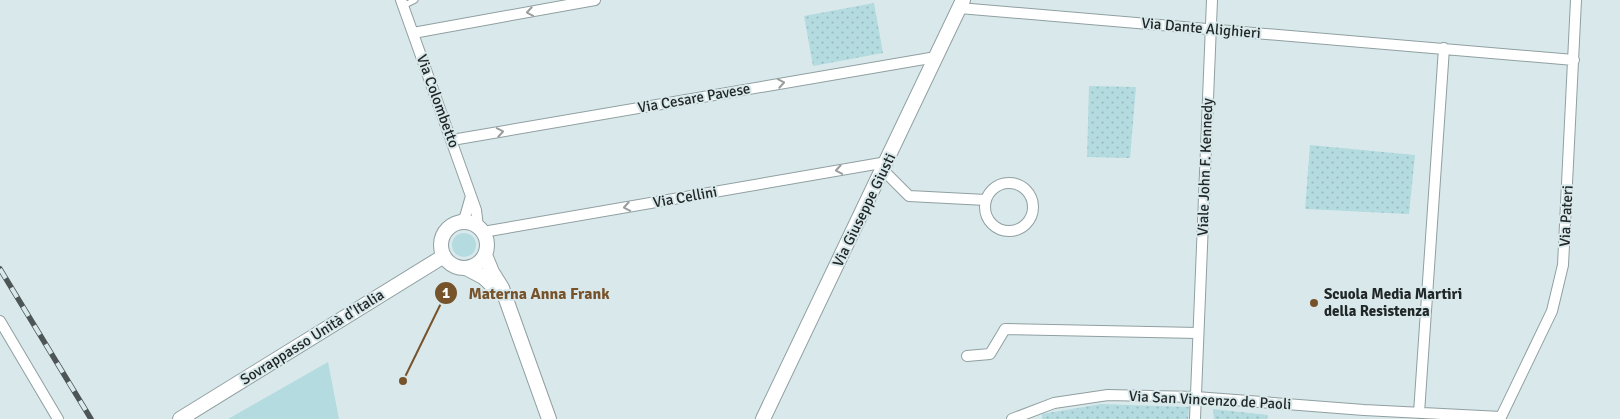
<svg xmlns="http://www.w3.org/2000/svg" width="1620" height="419" font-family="Signika,sans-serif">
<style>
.grass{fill:#b4dbdf}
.park{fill:url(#park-dots)}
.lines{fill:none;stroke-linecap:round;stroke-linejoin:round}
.lane-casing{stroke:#909fa1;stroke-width:7}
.street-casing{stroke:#909fa1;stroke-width:12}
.secondary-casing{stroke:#909fa1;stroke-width:16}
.lane{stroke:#fff;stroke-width:5}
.street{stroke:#fff;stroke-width:10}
.secondary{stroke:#fff;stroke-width:14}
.rail-casing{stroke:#4d5557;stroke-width:5.5}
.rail{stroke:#d9e9eb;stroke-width:4;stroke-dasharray:11;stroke-linecap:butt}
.oneway{stroke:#9b9e9e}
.poi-dot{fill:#77532c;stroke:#d9e9eb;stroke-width:2}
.labels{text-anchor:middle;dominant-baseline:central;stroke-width:4;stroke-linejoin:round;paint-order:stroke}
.street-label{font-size:15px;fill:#212728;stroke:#d9e9eb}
.poi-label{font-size:15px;font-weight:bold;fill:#212728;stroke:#d9e9eb;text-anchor:start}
.leader{fill:none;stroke:#77532c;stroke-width:2}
.callout-dot{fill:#77532c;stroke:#d9e9eb;stroke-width:2}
.mark-label{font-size:15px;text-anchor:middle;font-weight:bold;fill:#fff}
.callout-label{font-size:16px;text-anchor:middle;font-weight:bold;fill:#77532c;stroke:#d9e9eb;stroke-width:4;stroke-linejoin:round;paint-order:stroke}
</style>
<defs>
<pattern id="park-dots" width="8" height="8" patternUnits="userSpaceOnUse" patternTransform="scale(1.25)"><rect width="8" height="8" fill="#b4dbdf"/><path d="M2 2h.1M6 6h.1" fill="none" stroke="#9abcbf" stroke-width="1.8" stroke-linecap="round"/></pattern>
</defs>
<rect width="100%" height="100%" fill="#d9e9eb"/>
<path class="grass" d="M452 245a12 12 0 1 1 24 0a12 12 0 1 1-24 0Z
M328,362L339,419H228Z"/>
<path class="park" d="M874,3L883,53L813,66L804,16Z
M1089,86L1136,87L1130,158L1087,157Z
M1310,145L1415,155L1409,214L1305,209Z
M1101,404L1189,407L1188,419H1042V414Z
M1213,409L1268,415L1267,419H1214Z"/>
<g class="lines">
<g class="lane-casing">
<path id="lane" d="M403,6L415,0"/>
</g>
<g class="street-casing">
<path id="street" d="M401,0L476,210L478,227
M959,8L1574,60
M413,33L595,0
M452,140L936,57
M883,170L909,196L986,200
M985 207a24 24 0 1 1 48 0a24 24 0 1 1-48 0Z
M458,223L465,217L471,196
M483,232L887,162
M0,321L58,419
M967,356L990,354L1005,329L1198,333
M1419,413L1444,48
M1012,419L1054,403L1108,395L1196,397L1364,410L1501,417
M1195,419L1212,0
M1500,419L1552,311L1563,265L1576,0"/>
</g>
<g class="secondary-casing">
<path id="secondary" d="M441 245a23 23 0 1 1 46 0a23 23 0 1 1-46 0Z
M485,255L492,272L502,288L549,419
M466,268L483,277L498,291
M180,419L444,256
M763,419L963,0"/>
</g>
<use href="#lane" class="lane"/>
<use href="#street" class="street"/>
<use href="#secondary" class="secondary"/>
<g class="rail-casing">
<path id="rail" d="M0,269L91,419"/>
</g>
<use href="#rail" class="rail"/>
</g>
<defs><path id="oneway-chevron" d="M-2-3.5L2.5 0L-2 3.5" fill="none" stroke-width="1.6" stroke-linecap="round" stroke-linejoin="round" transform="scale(1.25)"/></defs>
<g class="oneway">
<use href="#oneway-chevron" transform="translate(530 12) rotate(170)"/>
<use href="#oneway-chevron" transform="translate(781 83) rotate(-10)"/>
<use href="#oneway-chevron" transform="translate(500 132) rotate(-10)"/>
<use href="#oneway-chevron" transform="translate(839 170) rotate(170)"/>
<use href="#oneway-chevron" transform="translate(627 207) rotate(170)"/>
</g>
<circle class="poi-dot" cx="1314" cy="303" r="5"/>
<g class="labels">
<g class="street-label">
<text transform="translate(1201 28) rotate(5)">Via Dante Alighieri</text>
<text transform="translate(694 98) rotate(-10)">Via Cesare Pavese</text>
<text transform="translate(438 101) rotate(70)">Via Colombetto</text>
<text transform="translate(1205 167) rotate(-88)">Viale John F. Kennedy</text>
<text transform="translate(685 197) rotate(-10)">Via Cellini</text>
<text transform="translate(864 210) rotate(-64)">Via Giuseppe Giusti</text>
<text transform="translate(1566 216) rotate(-87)">Via Pateri</text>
<text transform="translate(312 337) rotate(-32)">Sovrappasso Unità d'Italia</text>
<text transform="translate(1210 400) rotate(3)">Via San Vincenzo de Paoli</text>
</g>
<g class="poi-label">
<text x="1324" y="294">Scuola Media Martiri<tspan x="1324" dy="17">della Resistenza</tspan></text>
</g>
</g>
<path class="leader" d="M403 381L446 293"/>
<g class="callout-dot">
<circle cx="403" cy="381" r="5"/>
<circle cx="446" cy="293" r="12"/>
</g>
<g class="mark-label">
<text x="446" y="298">1</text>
</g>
<g class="callout-label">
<text x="539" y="299">Materna Anna Frank</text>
</g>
</svg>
